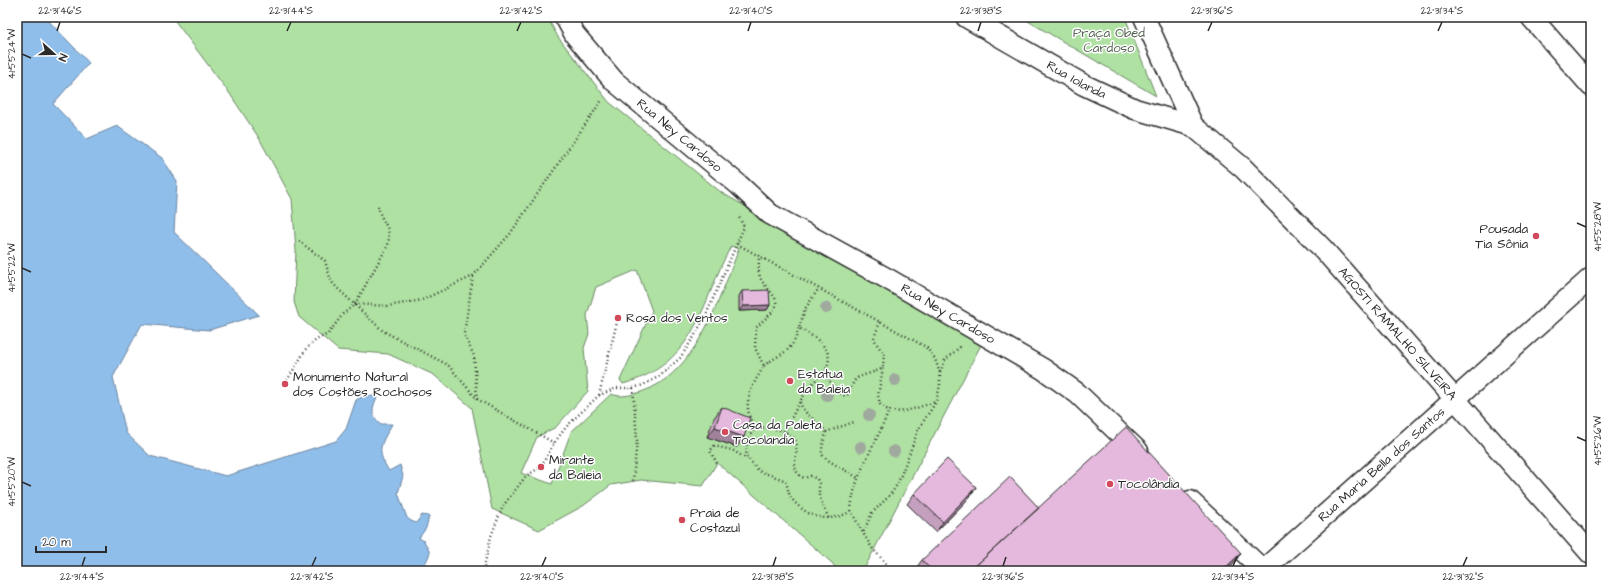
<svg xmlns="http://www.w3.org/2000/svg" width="1608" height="588" font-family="'Architects Daughter',sans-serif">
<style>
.green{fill:#aee1a2;stroke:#6c8666;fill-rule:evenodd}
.water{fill:#90beea;stroke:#68839e}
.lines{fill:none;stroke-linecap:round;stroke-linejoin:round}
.street-casing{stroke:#2b2b2b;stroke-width:23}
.path{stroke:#2b2b2b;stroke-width:2.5;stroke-dasharray:1 3;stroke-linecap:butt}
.street{stroke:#fff;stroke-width:20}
.tree{fill:#a0a99e}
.wall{fill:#c59fbe;stroke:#2b2b2b}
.shaded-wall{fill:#a0829b;stroke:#2b2b2b}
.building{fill:#e5b9dd;stroke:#2b2b2b}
.ticks{fill:none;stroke:#2b2b2b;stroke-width:1.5}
.poi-dot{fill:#d1495b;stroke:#fff;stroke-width:1.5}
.labels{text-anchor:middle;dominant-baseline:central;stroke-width:3;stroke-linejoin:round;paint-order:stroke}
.park-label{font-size:13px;fill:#52624f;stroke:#fff}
.street-label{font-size:13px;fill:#2b2b2b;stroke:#fff}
.poi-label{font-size:13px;fill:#2b2b2b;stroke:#fff;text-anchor:start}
.neatline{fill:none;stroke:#2b2b2b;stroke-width:1.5}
.ticks-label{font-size:10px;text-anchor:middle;fill:#2b2b2b}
</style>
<rect width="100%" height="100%" fill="#fff"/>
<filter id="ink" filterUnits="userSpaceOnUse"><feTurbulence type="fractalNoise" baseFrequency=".025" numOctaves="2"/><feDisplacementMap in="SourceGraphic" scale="8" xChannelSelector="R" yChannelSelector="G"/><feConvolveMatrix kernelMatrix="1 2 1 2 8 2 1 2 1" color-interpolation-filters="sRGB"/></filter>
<g filter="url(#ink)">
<path class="green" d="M172,17H547L558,37L609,102L722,193L983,341L863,571H838L832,563L717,463L703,486L641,480L611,485L583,506L539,530L492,509L472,408L434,375L388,354L338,350L299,317L294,302L296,250L292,199L259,138L230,94ZM731,246L739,249C719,298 697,374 641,392C630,395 622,398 611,394L571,432L552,484L521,473L537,437L556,427L588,391L584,348L589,334L587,315L596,287L637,270L652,311L620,380L623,384C698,363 700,304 731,246Z
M1021,17H1125L1156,96Z"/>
<path class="water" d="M17,17H45L89,63L53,104L87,139L117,126L162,158L177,181L174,232L259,315L209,330L142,324L113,377L126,433L150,456L226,476L336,441L346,429L356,400L366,395L377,397C372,409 370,415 381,424H392C381,445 375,449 389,471L400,465L403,476L398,493L407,518L411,521L416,523L422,515L429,516L426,528L419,538L424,541L430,553L422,571H17Z"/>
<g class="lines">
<g class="street-casing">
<g id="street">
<path id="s1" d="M565,17L575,35L614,81L739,185L770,214L888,279L1043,369L1077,393L1138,451"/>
<path id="s2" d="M966,17L1084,85L1135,109L1193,126L1243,168L1324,250L1591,554"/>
<path d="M1144,17L1193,126"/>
<path d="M1531,17L1591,86"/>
<path d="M1190,501L1264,571"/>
<path id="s3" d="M1262,571L1591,278"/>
</g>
</g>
<path class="path" d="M299,241L325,261L331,281L337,288L383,331L448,365L477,399L474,356L464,334L473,276
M737,244L926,347L935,359L940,373V385L936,402L919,428L898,483L891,494L872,513L863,533L872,548L893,571
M759,255C759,262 758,270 760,277C764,288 781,297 775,308C771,315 761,322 756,328L755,348L764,366C751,388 740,404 755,427L747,441L746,456L759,471L784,480C789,486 787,493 792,499C807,518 830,524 851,511L863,533
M355,304L388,245C392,223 380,224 378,204
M880,322L874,338L876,343L884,354L883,368
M764,366C772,358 787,354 793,343C796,339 797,333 799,328
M824,371C826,380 830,381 836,387C840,391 840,395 846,396C851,392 851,384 856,379C860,375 877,372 883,368L878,396L880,404C895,420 918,406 936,402
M940,372L945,360L961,346
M285,384L306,349L316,340L328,334L343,314L355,304L388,306L422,300L473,276L510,234L602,100
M633,388L637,440L633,481
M599,395L618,318
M477,399L554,443
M800,402C804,416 818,420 826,432C825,439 821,447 822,454C824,460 851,473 858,478
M755,427C765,428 778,428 787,433C810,444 782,467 804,478L811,476L817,479L819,483V496L829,519
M785,432C792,417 799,401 809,388C813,382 819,378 824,372C839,351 815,337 799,328L805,309L819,288
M826,432L854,422
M717,463L710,451L714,446L732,450L747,459
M851,511C853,474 877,444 889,410
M484,567L491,536L503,506L526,476L541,467L554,443L567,426L598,396L616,388H633L643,385L660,376L680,358L694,337L706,315L744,227L738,215"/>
<use href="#street" class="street"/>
</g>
<g class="tree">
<circle cx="826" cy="308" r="6"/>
<circle cx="895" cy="380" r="6"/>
<circle cx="827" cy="395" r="6"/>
<circle cx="869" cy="415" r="6"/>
<circle cx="861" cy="447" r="6"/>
<circle cx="894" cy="451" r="6"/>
</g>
<path class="wall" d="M742,291L770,305L767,310L739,311V296Z
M722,407L744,437L737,447L707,437L714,418Z
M976,487L969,498L936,532L907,504L914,494Z
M1039,508L1241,553L1228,571H914L922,560Z"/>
<path class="shaded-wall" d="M770,305L767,310L739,311L743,306Z
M715,427L744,437L737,447L707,437Z
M976,487L969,498L936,532L943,522Z
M1241,553L1228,571H1222Z"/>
<path class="building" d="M769,290L770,305L743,306L742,291Z
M722,407L750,418L744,437L715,427Z
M1126,427L1241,553L1222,571H970Z
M947,459L976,487L943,522L914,494Z
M1010,477L1039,508L970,571H932L922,560Z"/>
</g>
<path class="ticks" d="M57,31L60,22M287,31L291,22M517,31L521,22M748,31L751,22M978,31L981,22M1208,31L1212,22M1438,31L1442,22M22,54L31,58M1577,223L1586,227M22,268L31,272M1577,437L1586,441M22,482L31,486M82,566L85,557M312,566L316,557M542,566L546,557M773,566L776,557M1003,566L1006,557M1233,566L1237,557M1463,566L1467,557"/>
<g class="poi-dot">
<circle cx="1536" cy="236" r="4"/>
<circle cx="618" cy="318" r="4"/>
<circle cx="790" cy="381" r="4"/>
<circle cx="285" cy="384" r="4"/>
<circle cx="725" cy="432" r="4"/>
<circle cx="541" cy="467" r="4"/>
<circle cx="1110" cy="484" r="4"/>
<circle cx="682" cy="520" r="4"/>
</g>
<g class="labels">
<g class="park-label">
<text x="1109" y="33">Praça Obed<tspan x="1109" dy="15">Cardoso</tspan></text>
</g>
<g class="street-label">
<text stroke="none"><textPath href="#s2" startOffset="127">Rua Iolanda</textPath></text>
<text stroke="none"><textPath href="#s1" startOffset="166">Rua Ney Cardoso</textPath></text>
<text stroke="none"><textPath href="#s1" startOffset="490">Rua Ney Cardoso</textPath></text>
<text stroke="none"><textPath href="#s2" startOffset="545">AGOSTI RAMALHO SILVEIRA</textPath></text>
<text stroke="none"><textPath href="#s3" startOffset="160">Rua Maria Bella dos Santos</textPath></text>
</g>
<g class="poi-label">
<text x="1528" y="229" text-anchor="end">Pousada<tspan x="1528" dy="15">Tia Sônia</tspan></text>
<text x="626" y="318">Rosa dos Ventos</text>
<text x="798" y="374">Estatua<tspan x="798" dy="15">da Baleia</tspan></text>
<text x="293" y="377">Monumento Natural<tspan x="293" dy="15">dos Costões Rochosos</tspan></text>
<text x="733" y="425">Casa da Paleta<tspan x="733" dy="15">Tocolandia</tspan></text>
<text x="549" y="460">Mirante<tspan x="549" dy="15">da Baleia</tspan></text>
<text x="1118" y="484">Tocolândia</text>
<text x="690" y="513">Praia de<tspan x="690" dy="15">Costazul</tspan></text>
</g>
</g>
<rect width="1608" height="588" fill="none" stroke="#fff" stroke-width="44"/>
<g transform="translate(54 54) rotate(111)" stroke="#ffffff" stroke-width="3" paint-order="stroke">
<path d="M0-3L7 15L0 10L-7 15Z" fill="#2b2b2b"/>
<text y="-6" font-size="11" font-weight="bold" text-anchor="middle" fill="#2b2b2b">N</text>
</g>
<path d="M36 546v6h70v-6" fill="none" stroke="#2b2b2b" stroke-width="2"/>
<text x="42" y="546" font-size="12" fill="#2b2b2b" stroke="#ffffff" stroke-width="3" paint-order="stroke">20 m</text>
<rect x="22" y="22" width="1564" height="544" class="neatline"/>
<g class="ticks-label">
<text x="60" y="14">22°31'46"S</text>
<text x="291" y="14">22°31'44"S</text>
<text x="521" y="14">22°31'42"S</text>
<text x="751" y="14">22°31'40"S</text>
<text x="981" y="14">22°31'38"S</text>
<text x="1212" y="14">22°31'36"S</text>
<text x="1442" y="14">22°31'34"S</text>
<text transform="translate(11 54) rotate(-90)" y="4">41°55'24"W</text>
<text transform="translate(1597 227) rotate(-90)" y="4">41°55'28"W</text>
<text transform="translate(11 268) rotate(-90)" y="4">41°55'22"W</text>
<text transform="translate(1597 441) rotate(-90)" y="4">41°55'26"W</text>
<text transform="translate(11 482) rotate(-90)" y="4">41°55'20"W</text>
<text x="82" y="580">22°31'44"S</text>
<text x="312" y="580">22°31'42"S</text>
<text x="542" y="580">22°31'40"S</text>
<text x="773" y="580">22°31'38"S</text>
<text x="1003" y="580">22°31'36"S</text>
<text x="1233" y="580">22°31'34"S</text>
<text x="1463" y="580">22°31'32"S</text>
</g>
</svg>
